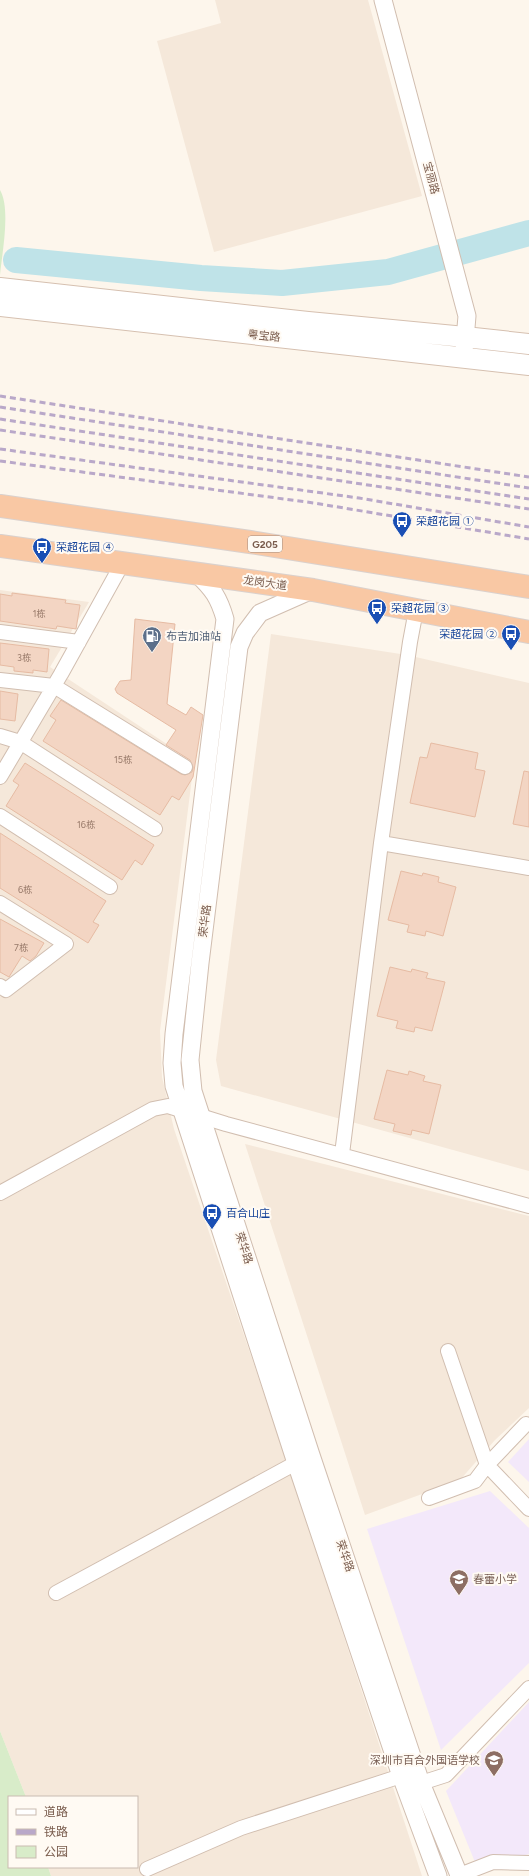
<svg xmlns="http://www.w3.org/2000/svg" width="529" height="1876" font-family="Figtree,'Noto Sans SC',sans-serif">
<style>
.residential{fill:#f5e8da}
.education{fill:#f3e8fa}
.green{fill:#d8ecc9}
.lines{fill:none;stroke-linecap:round;stroke-linejoin:round}
.river{stroke:#bfe3e8;stroke-width:26}
.building{fill:#f3d5c3;stroke:#e6bba3}
.minor-casing{stroke:#d1beb0;stroke-width:16}
.tertiary-casing{stroke:#d1beb0;stroke-width:19}
.secondary-casing{stroke:#d6c0b0;stroke-width:22}
.trunk-casing{stroke:#dad1cd;stroke-width:24}
.minor{stroke:#fff;stroke-width:14}
.tertiary{stroke:#fff;stroke-width:17}
.secondary{stroke:#fff;stroke-width:20}
.trunk{stroke:#f9c8a4;stroke-width:22}
.rail{stroke:#b9a8c9;stroke-width:3;stroke-dasharray:6 4;stroke-linecap:butt}
.labels{text-anchor:middle;dominant-baseline:central;stroke-width:4;stroke-linejoin:round;paint-order:stroke}
.number-label{font-size:9px;fill:#987a6a}
.shield{fill:#fffaf3;stroke:#a28b7f;stroke-width:1}
.shield-label{font-size:10px;font-weight:bold;fill:#7a5c4d}
.street-label{font-size:11px;fill:#7a5c4d;stroke:#fffaf3}
.transit-label{font-size:11px;fill:#164399;stroke:#fffaf3;text-anchor:start}
.service-label{font-size:11px;fill:#4e5e75;stroke:#fffaf3;text-anchor:start}
.education-label{font-size:11px;fill:#785e54;stroke:#fffaf3;text-anchor:start}
</style>
<rect width="100%" height="100%" fill="#fdf6ec"/>
<path class="residential" d="M215,0H368L422,196L214,252L157,41L221,23Z
M0,590L89,602L50,667L194,762L160,1031L162,1077L174,1129L285,1456L422,1876H51L48,1867H137V1797H26L0,1731Z
M271,634L407,655L529,683V1171L221,1086L216,1060Z
M245,1144L529,1216V1408L495,1440L460,1480L365,1515Z"/>
<path class="education" d="M529,1439V1482L508,1462Z
M490,1491L529,1528V1663L441,1750L367,1529Z
M529,1702V1854L477,1867L446,1791Z"/>
<path class="green" d="M0,190C11,209 2,253 0,275Z
M0,1731L26,1797H9V1867H48L51,1876H0Z"/>
<g class="lines">
<path class="river" d="M16,260L201,278L282,283L388,272L529,233"/>
</g>
<path class="building" d="M12,593L66,600L65,603L80,605L76,629L57,626L56,629L0,621V594L12,596Z
M135,619L175,624L167,704L186,715L191,707L203,715L193,777L179,800L172,796L160,815L43,741L56,720L50,716L61,700L181,774L185,775L192,772L193,767L190,760L166,745L176,730L117,693L115,689L120,681L131,680Z
M0,643L49,649L47,672L33,670V673L14,671V667L0,665Z
M0,691L18,694L15,721L0,719Z
M431,743L478,753L475,769L485,771L475,817L410,803L420,757L427,758Z
M25,763L154,845L142,865L135,860L122,880L6,806L19,785L13,781Z
M524,771L529,772V827L513,824Z
M0,833L106,901L93,922L99,925L88,943L0,888Z
M401,871L422,876L423,873L439,877L438,882L456,887L443,936L426,931L425,936L407,932L409,925L388,920Z
M0,919L44,943L36,956L30,961L22,956L9,977L0,972Z
M390,967L411,972L412,969L428,973L426,978L445,982L432,1031L415,1027L414,1032L396,1028L398,1021L377,1016Z
M387,1070L408,1075L409,1071L425,1076L423,1081L441,1085L429,1134L412,1130L411,1135L393,1131L395,1124L374,1119Z"/>
<g class="lines">
<g class="minor-casing">
<path id="minor" d="M0,632L79,642
M0,680L54,686L185,767
M0,736L20,742L155,829
M0,777L61,674L122,564
M0,816L110,887
M381,843L529,868
M0,903L66,944L6,990L0,986
M342,1154L381,843L410,642L416,610
M0,1193L153,1109L168,1106L226,1124L529,1206
M448,1351L487,1465L529,1509
M429,1498L475,1481L487,1465L526,1424
M56,1593L296,1463
M421,1783L446,1775L529,1688
M147,1869L241,1828L401,1776
M457,1876L493,1862L529,1863"/>
</g>
<g class="tertiary-casing">
<path id="tertiary" d="M383,0L467,316L464,351
M197,574C213,589 219,598 225,619L174,1034L172,1063L174,1086L296,1463L401,1776L438,1876
M312,590L260,613L245,633L239,647L200,963L190,1060L193,1091L311,1455L421,1783L459,1875"/>
</g>
<g class="secondary-casing">
<path id="secondary" d="M0,288L308,322L465,337L529,344
M0,306L529,365"/>
</g>
<g class="trunk-casing">
<path id="trunk" d="M0,506L250,542L529,587
M0,546L313,590L529,632"/>
</g>
<use href="#minor" class="minor"/>
<use href="#tertiary" class="tertiary"/>
<use href="#secondary" class="secondary"/>
<use href="#trunk" class="trunk"/>
<path class="rail" d="M0,396L529,477
M0,407L529,488
M0,419L529,499
M0,430L529,509
M0,449L359,498L529,527
M0,461L314,503L529,539"/>
</g>
<defs>
<g id="bus-pin" transform="scale(1)"><path d="M0 17L-7.5 6A9.5 9.5 0 1 1 7.5 6Z" fill="#1a4fb4" stroke="#fffaf3"/><path d="M-5-6H5V4H4V6H2V4H-2V6H-4V4H-5ZM-3.5-4V0h7V-4ZM-3.5 1.2v1.5H-2V1.2ZM2 1.2v1.5H3.5V1.2Z" fill="#fff"/></g>
<g id="fuel-pin" transform="scale(1)"><path d="M0 17L-7.5 6A9.5 9.5 0 1 1 7.5 6Z" fill="#5c6f8a" stroke="#fffaf3"/><path d="M-5.5-6h7V0h2V4h1.3V-2.5L3-4.5l.8-.8L6-3V5H2.5V1h-1V6h-7ZM-4.2-4.7v3.2H.2V-4.7Z" fill="#fff"/></g>
<g id="school-pin" transform="scale(1)"><path d="M0 17L-7.5 6A9.5 9.5 0 1 1 7.5 6Z" fill="#8d6e63" stroke="#fffaf3"/><path d="M0-5L7-2L0 1L-7-2ZM-4 1L0 2.5L4 1V4Q0 6-4 4Z" fill="#fff"/></g>
</defs>
<g fill-rule="evenodd">
<use href="#bus-pin" x="402" y="521"/>
<use href="#bus-pin" x="42" y="547"/>
<use href="#bus-pin" x="377" y="608"/>
<use href="#bus-pin" x="511" y="634"/>
<use href="#fuel-pin" x="152" y="636"/>
<use href="#bus-pin" x="212" y="1213"/>
<use href="#school-pin" x="459" y="1579"/>
<use href="#school-pin" x="494" y="1760"/>
</g>
<g class="labels">
<g class="number-label">
<text x="39" y="613">1栋</text>
<text x="24" y="657">3栋</text>
<text x="123" y="759">15栋</text>
<text x="86" y="824">16栋</text>
<text x="25" y="889">6栋</text>
<text x="21" y="947">7栋</text>
</g>
<rect class="shield" x="248" y="536" width="34" height="16" rx="3"/>
<g class="shield-label">
<text x="265" y="544">G205</text>
</g>
<g class="street-label">
<text transform="translate(431 178) rotate(75)">宝丽路</text>
<text transform="translate(264 336) rotate(6)">粤宝路</text>
<text transform="translate(265 583) rotate(8)">龙岗大道</text>
<text transform="translate(205 921) rotate(-83)">荣华路</text>
<text transform="translate(244 1248) rotate(72)">荣华路</text>
<text transform="translate(345 1556) rotate(71)">荣华路</text>
</g>
<g class="transit-label">
<text x="416" y="521">荣超花园 ①</text>
<text x="56" y="547">荣超花园 ④</text>
<text x="391" y="608">荣超花园 ③</text>
<text x="497" y="634" text-anchor="end">荣超花园 ②</text>
<text x="226" y="1213">百合山庄</text>
</g>
<g class="service-label">
<text x="166" y="636">布吉加油站</text>
</g>
<g class="education-label">
<text x="473" y="1579">春蕾小学</text>
<text x="480" y="1760" text-anchor="end">深圳市百合外国语学校</text>
</g>
</g>
<rect x="8" y="1796" width="130" height="72" fill="#fffaf3" stroke="#cabbb1"/>
<rect x="16" y="1809" width="20" height="6" fill="#ffffff" stroke="#cabbb1"/>
<text x="44" y="1816" font-size="12" fill="#7a5c4d">道路</text>
<rect x="16" y="1829" width="20" height="6" fill="#b9a8c9" stroke="#cabbb1"/>
<text x="44" y="1836" font-size="12" fill="#7a5c4d">铁路</text>
<rect x="16" y="1846" width="20" height="12" fill="#d8ecc9" stroke="#cabbb1"/>
<text x="44" y="1856" font-size="12" fill="#7a5c4d">公园</text>
</svg>
